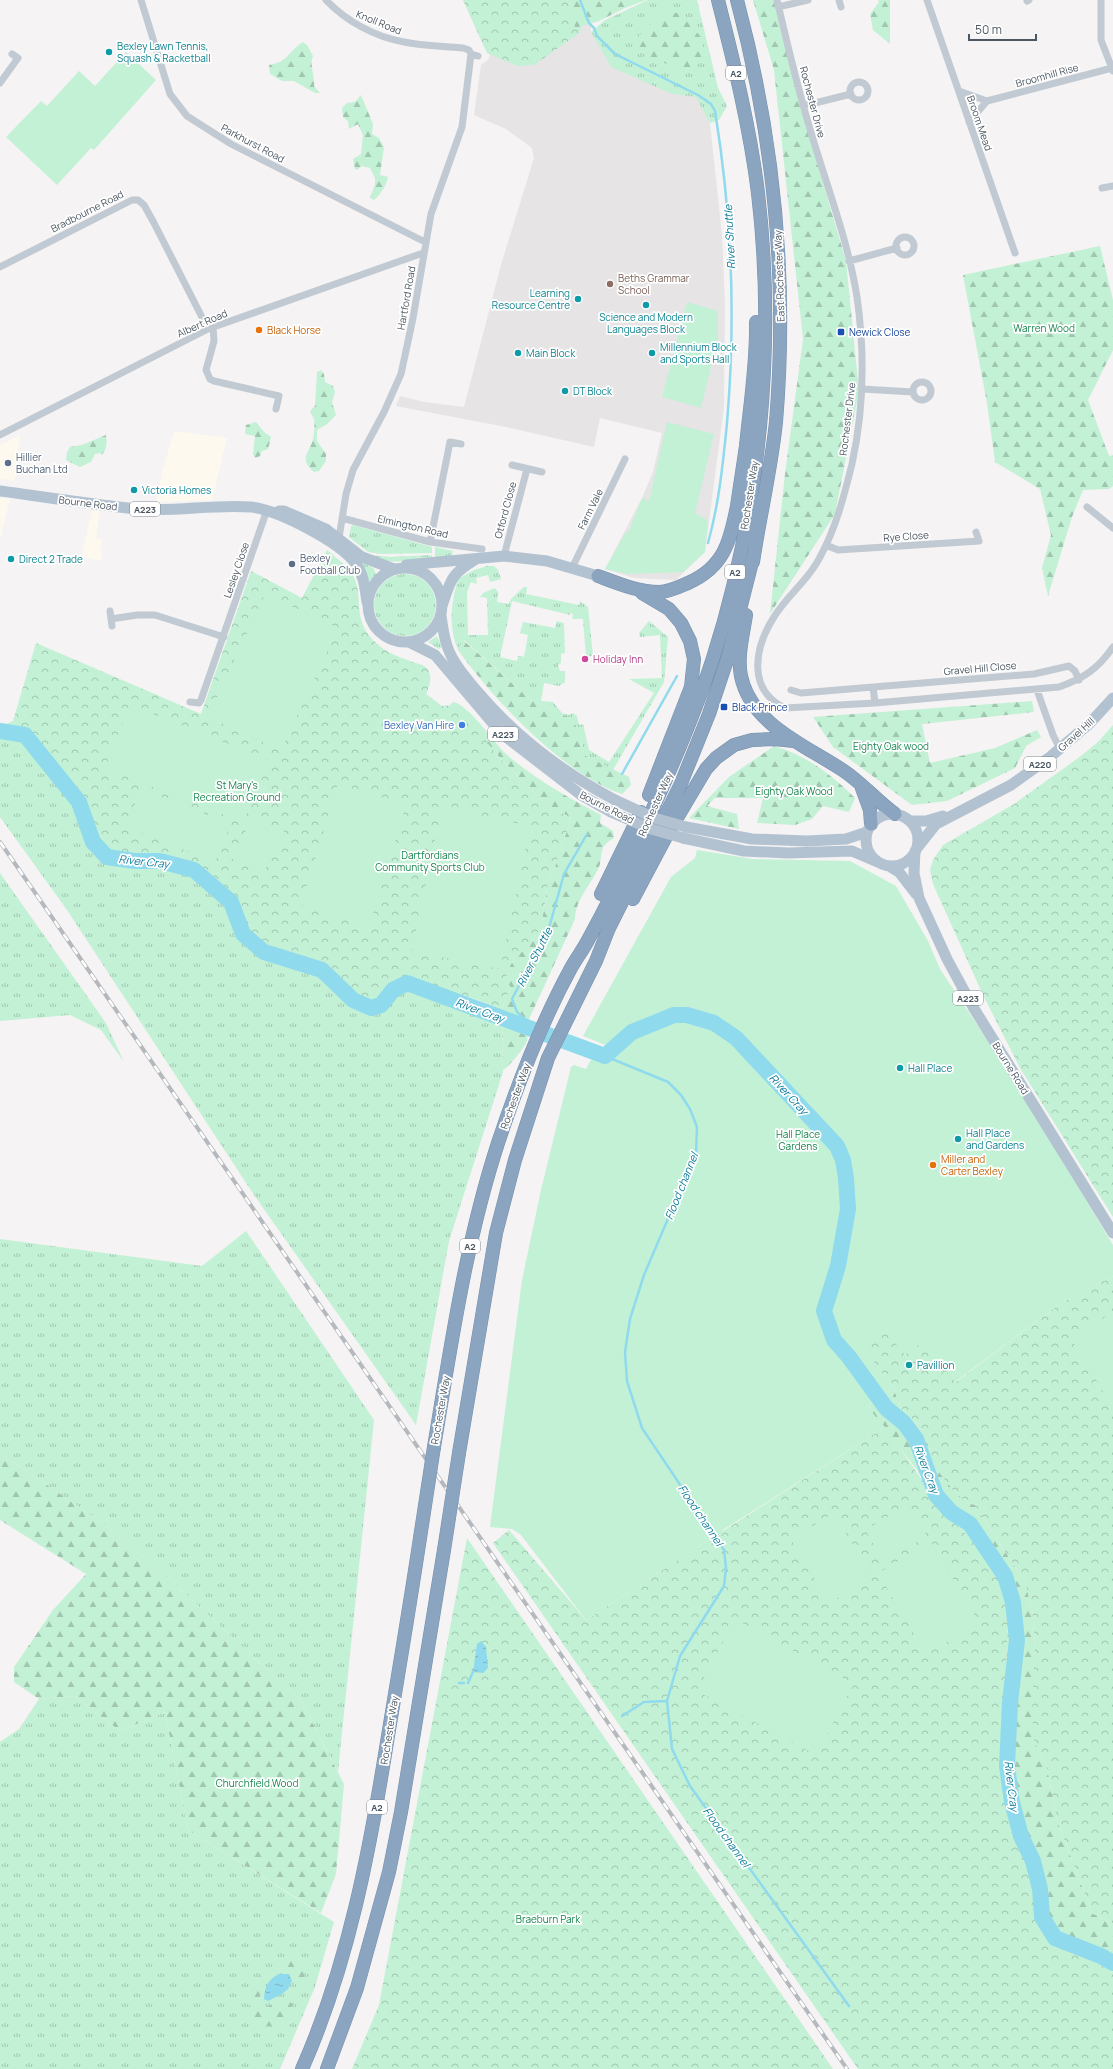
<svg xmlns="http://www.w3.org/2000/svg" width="1113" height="2069" font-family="Manrope,sans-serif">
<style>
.commercial{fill:#fdf9ef}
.education{fill:#e6e4e5}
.grass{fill:url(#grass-tufts)}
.forest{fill:url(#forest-firs)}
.park{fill:url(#park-crowns)}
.garden{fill:#c3f1d5}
.water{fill:url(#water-ripples)}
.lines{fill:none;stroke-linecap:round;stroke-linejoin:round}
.stream{stroke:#90daee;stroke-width:2.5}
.river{stroke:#90daee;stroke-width:16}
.highway-casing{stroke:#7690ad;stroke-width:14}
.street{stroke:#c1cad2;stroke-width:7}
.primary{stroke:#b3c2d1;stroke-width:11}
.highway{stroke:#8ba5c1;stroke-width:13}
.rail-casing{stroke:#b5b8bd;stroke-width:4}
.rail{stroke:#fff;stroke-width:2.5;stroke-dasharray:8;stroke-linecap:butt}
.highway-bridge-casing{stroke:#7690ad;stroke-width:14;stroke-linecap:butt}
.primary-bridge{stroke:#b3c2d1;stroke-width:11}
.highway-bridge{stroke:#8ba5c1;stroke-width:13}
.culture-dot{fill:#0f9aa8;stroke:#fff;stroke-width:1.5}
.education-dot{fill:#8d6e63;stroke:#fff;stroke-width:1.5}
.food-dot{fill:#e8710a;stroke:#fff;stroke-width:1.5}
.transit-dot{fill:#1a4fb4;stroke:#fff;stroke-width:1.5}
.service-dot{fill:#5c6f8a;stroke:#fff;stroke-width:1.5}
.hotel-dot{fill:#d1479c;stroke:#fff;stroke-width:1.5}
.shop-dot{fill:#3f7fe0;stroke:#fff;stroke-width:1.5}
.labels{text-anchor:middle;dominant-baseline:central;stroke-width:3.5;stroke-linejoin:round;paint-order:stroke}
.shield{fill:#fff;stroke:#808990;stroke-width:1}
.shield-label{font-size:9px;font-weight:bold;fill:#4a5661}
.street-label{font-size:10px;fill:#4a5661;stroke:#fff}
.culture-label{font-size:10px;fill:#0d838f;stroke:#fff;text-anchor:start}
.education-label{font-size:10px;fill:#785e54;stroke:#fff;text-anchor:start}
.park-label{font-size:10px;fill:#17864f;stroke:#fff}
.food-label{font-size:10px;fill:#c56008;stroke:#fff;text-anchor:start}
.transit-label{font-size:10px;fill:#164399;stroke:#fff;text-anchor:start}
.service-label{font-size:10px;fill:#4e5e75;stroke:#fff;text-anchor:start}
.hotel-label{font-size:10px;fill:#b23c85;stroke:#fff;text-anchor:start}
.shop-label{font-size:10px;fill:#366cbe;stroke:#fff;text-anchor:end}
.water-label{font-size:11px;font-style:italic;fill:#0c7c9b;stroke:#fff}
</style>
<defs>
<pattern id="grass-tufts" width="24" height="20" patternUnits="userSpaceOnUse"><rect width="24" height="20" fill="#c3f1d5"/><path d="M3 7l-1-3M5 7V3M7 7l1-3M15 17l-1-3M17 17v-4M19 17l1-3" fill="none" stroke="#a0c6b0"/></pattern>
<pattern id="forest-firs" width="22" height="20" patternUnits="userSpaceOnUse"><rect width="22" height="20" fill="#c3f1d5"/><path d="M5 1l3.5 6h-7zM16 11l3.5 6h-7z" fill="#a0c6b0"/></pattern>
<pattern id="park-crowns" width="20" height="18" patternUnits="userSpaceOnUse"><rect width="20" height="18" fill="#c3f1d5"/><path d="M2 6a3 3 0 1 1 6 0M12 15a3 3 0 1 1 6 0" fill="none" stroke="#a0c6b0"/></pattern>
<pattern id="water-ripples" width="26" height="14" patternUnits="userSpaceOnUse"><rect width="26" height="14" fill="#90daee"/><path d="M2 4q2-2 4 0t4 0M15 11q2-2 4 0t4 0" fill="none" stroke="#78b4c4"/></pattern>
</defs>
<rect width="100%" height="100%" fill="#f5f3f3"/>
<path class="commercial" d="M174,431L227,438L212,500L157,502L162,471Z
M20,435L15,481L0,479V445Z
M0,498L10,499L0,541Z
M92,510L100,511L96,538L102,539L100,550L103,551L101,561L81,557Z"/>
<path class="education" d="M463,0H595L592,3L591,32L697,97L710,123L722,235L725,303L724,407L705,552L676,580L634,578L605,569L642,498L653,472L662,433L600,418L594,447L506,427L396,406L400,396L424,402L464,407L501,265L534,158L532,148L506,129L474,115L481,65L488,60L490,55L487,53Z"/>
<path class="grass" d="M648,0H697L718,88L727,106L719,120L710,123L696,97L672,94L611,67L591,32L605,20Z
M353,525L432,547V553L381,554L368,552L349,537L351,526Z
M435,547L453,551L451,557L435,558Z
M368,555L391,557L432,555V558C417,561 380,565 368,555Z
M361,562L373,568L377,576L373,580H368Z
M487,566H494L498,570L501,579L490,582L488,575L476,578L477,584L471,582L467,592L468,635H488L487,598L480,597L483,593L495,588L498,592L497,602L509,604L511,599L524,587H527L526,594L579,605L580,601L588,607L593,656H586L583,619H572L573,614L570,613V615L512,601L500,657L517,661L518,656L524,657L528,635L520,633L523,622L555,628L557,621L564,623L565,653L561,654V663L558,665L560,671H565V682L559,686L544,683L541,701L553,702L562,713L569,715L573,713L577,716L579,725L583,724L589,750L609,762L654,693L629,679L662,678L660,635L640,637L639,633L649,621L668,637L664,682L613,770L584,755L581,736L571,719L531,700L464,640L458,650C448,626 451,604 458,579L474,570Z
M374 605a31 31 0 1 1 62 0a31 31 0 1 1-62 0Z
M437,636L442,647L439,649L428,642Z
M13,721L81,799L111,857L156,854L177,858L199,866L227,892L239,907L245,927L256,941L267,947L297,957L326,963L335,973L380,997L396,984L411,980L502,1008L503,1072L449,1241L416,1425L254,1195L67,910L0,817V727Z
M0,873L106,1023L124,1062L101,1030L70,1015L0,1021Z
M246,1231L374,1420L338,1772L301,1701L160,1570L98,1520L0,1453V1239L202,1266Z
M74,1696L120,1731L165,1712L188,1830L334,1922L315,1987L280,2069H0V1742L19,1729L39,1699Z"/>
<path class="forest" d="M567,0H646L625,8L599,21L575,28Z
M753,0H774L812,145L846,261L859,391L835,514L770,614L785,474L803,339L774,70Z
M878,0H890V44L873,30L870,14L879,2Z
M664,11L677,13L692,26L704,41L700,62L686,73L645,54L634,41Z
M303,42L307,45L313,56C309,66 315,75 314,86L320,93H315L294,81H282L270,74L269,65C289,62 287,52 303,42Z
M361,95L373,124L372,134L379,138L384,147L380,175L388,177C386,186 381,194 374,200L370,198L375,184V178L370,168L362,166L357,170L355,169L353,159L361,154L363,135L358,124L349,129L348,121L343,117L342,108L347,103L355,102Z
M1100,246L1113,300V350L1088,400L1109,456L1113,455V486L1109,489L1083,490L1072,517L1048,596L1042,568L1051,535L1040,489L995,462L987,403L963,275Z
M321,370L324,374L325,382L333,386L335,392L332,402L336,415L327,424L317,430V441L326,454V461L319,471L314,472C302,461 305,457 311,445C314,440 315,425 314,419C313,417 311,414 310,411L315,406L317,372Z
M256,422L264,432L271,437L268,449L262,451L260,456L255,458L253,454L255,436L245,434L246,425Z
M106,435C107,444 107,448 102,455L100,453L95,454L91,462L80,467L66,460L67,452L70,447L82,445Z
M463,640L531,700L572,719L581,736L584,755L629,777L631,785L622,794C563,774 494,700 458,650Z
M1032,701L1034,712L922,724L930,763L995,748L1037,730L1041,737L1026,746L1015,768L947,801L912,805L833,747L813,717Z
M453,702C468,704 493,741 505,753C533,778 567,797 601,815L600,823L613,831L614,838C611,840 607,842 604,846C600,852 602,860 599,867C591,885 576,898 575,919L525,1028C527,1032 529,1038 526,1043C524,1048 508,1068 503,1070L502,1008L510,988L506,973L515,957L528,947L541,927L548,883L555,867L571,818L547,804L521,780L450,705Z
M774,746C806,755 832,775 855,798L849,812L823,806L812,819L795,825L757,823L763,798H715L707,806L737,814L739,829L689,818L729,777Z
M893,1387L901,1408L918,1424L934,1466L966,1502L975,1505L1025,1582L1032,1609L1035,1646L1034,1740L1047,1767L1057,1820L1092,1913L1113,1924V1972L1083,1955L1061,1946L1041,1931L1025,1857L1008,1806L1002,1761L1008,1621L1004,1588L977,1545L946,1514L917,1470L869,1409L870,1404Z
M0,1453L98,1520L160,1570L301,1701L344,1784L336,1874L321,1913L188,1830L165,1712L120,1731L74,1696L39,1699L14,1682V1667L53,1610L86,1574L0,1520Z
M309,1956C303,1969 305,1981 300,1994L294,1992L298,1980L296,1971L280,1970L277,1965C287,1958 298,1961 309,1956Z
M267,1968L270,1972L263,1979L257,2007L265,2008L284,1998L293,2004L281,2028L259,2024L245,2018L258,1980Z"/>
<path class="park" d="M463,0H567L575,28L582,26L578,34L534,65L518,66L487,53Z
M327,550C335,557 346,565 352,574C365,594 351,618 373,640C383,651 396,656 410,661C414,663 421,664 424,666C434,673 430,685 426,694L442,706L456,705L465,712L496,754L521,780L547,804L571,818L555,867L548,883L541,927L528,947L515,957L506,973L510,988L502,1008C486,1003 416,978 406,980C393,983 383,1002 369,999C355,996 338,973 327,964C320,959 306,960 297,957C284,954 270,949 258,942C244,934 246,917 238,906C221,878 189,857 156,854C142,853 126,856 111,857L102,849L81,799L13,721L36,643L201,714L251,571L302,598Z
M1113,725V1217L1020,1068L983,995L933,884L930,870L933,860L943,845L1014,804L1081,756L1099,741Z
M1113,1276V1924L1092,1913L1057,1820L1047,1767L1034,1740L1032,1713L1035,1646L1032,1609L1025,1582L975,1505L966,1502L953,1490L934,1466L918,1424L901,1408L893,1387L864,1350L886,1332L922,1342L956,1382L1061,1303Z
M885,1427L946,1514L977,1545L1004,1588L1008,1621L1002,1761L1008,1806L1025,1857L1041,1931L1061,1946L1083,1955L1113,1972V2069H858L493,1543L509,1530L586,1620L710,1539L713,1541L723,1531Z
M467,1538L833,2069H352L379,2005Z"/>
<path class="garden" d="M126,52L156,80L94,150L91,148L57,185L6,137L41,101L47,106L79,71L95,86Z
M687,302L718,311V338L701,408L662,397Z
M667,422L714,434L695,513L708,521L705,552L683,572L627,574L605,569L626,532L629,531L642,498L649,501Z
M265,594L338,628L281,750L208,717Z
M130,705L269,760L243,822L105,768Z
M338,784L406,805L369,927L301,905Z
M141,789L231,824L215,862L126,827Z
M442,807L530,826L500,969L412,951Z
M254,816L285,832L262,875L231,858Z
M697,850L753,859L850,861L896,886L928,941L940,969L1009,1073L1113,1245V1276L1061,1303L955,1382L922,1342L905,1355L886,1332L865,1350L893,1387L870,1404L869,1409L885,1427L723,1530V1534L713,1541L710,1539L586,1620L521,1535L512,1529L490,1527L522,1280L541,1190L571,1067L574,1065L586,1069L590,1061L608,1046L583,1036L671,877L695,858Z
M1113,1312V1408L1071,1338Z
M908,1505L927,1536L884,1562L865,1530Z
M834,1513L872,1577L829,1603L791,1539Z
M931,1542L979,1623L926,1654L878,1573Z
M735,1619L854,1684L816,1755L697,1691Z"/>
<path class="water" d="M481,1641L486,1647L488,1668L483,1673L473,1672L477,1644Z
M279,1974H289L292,1981L288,1989L282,1994L268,2001L264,1999C265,1987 267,1980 279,1974Z"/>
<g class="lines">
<path class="stream" d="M580,0L589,23L594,28L597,36L615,54L698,95L711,104L715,111C732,215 736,318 727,423C723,463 719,504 708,543
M622,774L677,676
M536,1029L517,1012L512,999L549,928L564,874L587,834
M605,1056L668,1082L681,1095L690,1109L697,1127L696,1153L644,1275L630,1319L625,1352L627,1381L642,1428L724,1550L726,1568L724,1586L680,1656L667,1701L672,1749L690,1786L849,2006
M459,1683H464
M468,1683L473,1672
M622,1716L644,1702L667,1701"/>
<path class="river" d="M0,731L25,735L79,802L93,842L107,857L135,861H160L194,870L231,902L243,934L264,952L322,970L353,1000L371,1008L381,1005L393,990L407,983L605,1056L632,1032L674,1015H687L714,1023L736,1038L837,1146L843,1160L846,1178L848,1209L838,1266L824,1311L834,1340L849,1357L886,1408L904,1423L916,1439L936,1495L951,1512L970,1524L1005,1576L1013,1602L1017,1640L1010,1703L1007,1766L1012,1802L1021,1836L1033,1861L1040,1889L1042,1917L1055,1938L1101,1956L1113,1963"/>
<g class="highway-casing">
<path id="highway" d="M737,0C774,138 788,279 776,422C771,470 760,515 753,562
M598,576C617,583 638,592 659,592C669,592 679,587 688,583C724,567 730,542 737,506C740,486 743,466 746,446C750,405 757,363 756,322
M642,593L669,609L681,623L690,641L694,659L691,687L649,795
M746,615C743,635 737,657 741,676C751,725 807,746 844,771C862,783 877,801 895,814
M862,788L870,810L871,824
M601,894L641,812
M633,899L668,833L706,769L716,758L734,745L752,740L774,739L794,741
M434,1447C451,1345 466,1241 498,1143C518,1083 541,1023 571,968C576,959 582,951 587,942C605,909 622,875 638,841C666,781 693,720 713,658C760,510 776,347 758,193C750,128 734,63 718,0
M459,1453L496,1233L515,1160L548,1058L596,961L609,928L680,786L709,714L728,657L754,554
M302,2069C349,1963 370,1849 388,1736C399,1670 410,1604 420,1538
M327,2069L357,1988L389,1872L401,1812L444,1550"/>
</g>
<path class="street" d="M141,0L170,94L187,116L231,144L425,242
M326,0C346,21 375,37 404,42C423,46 444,46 463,48L469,50L471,54L478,56
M777,0C787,43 797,86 810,129C826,184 848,240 857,297C865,353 864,409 852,464C844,496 836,528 820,557C809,580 787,595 774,617C754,648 747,690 785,708L875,703
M839,0L841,7
M927,0L1015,253
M1101,0V40L1113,71
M1027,1L1029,0
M778,7L808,0
M850 91a9 9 0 1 1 18 0a9 9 0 1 1-18 0Z
M0,83L18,58L12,54
M959,91L987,101L1112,68
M803,106L851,94
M969,122L987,101
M1102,188L1113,186
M896 246a9 9 0 1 1 18 0a9 9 0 1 1-18 0Z
M849,261L897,248
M0,267L132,200H138L144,205L154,223L208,329
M213,327L214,341L206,370L210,379L214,381L279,396L276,409
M913 391a9 9 0 1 1 18 0a9 9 0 1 1-18 0Z
M862,389L913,392
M0,435L208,329L423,253
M512,465L542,472
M1087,507L1113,528
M342,518L430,542L482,549
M339,538L346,494L353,470L384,412L401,374L413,318L431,214L462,127L471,54
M430,542L450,442L461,444
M826,545L838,550L979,541L976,532
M504,556L527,469
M572,568L625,459
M110,611L112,626
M111,619L137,615H155L224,637
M1079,680L1075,671L1069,666L1034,674L873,687L875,703L1059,687C1084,678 1098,669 1113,647
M791,690L801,693L873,687
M1037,690L1053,735L1060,749
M190,702L199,703L201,700L267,510"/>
<path class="primary" d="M0,491C46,497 92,505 139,509C176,512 214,504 251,507C278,510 340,542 356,564C364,575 365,589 367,602
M279,511H284L326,529L362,557L394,569
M406,565L504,556L547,561L598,576
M368 605a37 37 0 1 1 74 0a37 37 0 1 1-74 0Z
M442,606C451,579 451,574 476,559
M441,616C443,628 444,640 449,651C455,666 467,679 477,691C516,737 562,772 615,800
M409,642L435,655L501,733L581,795L611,812
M866 840a26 26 0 1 1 52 0a26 26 0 1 1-52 0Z
M910,821H926L943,816
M686,827L752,839L807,841L846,839L867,832
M683,838L744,851L788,853L852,851L880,863
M917,848L936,824L1011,785L1050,757L1090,723L1113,698
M915,851L914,873L919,898L947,959L973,1007L1113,1233
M889,866L899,872L916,894"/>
<use href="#highway" class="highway"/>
<g class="rail-casing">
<path id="rail" d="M0,842L847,2069"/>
</g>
<use href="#rail" class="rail"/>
<g class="highway-bridge-casing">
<path id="highway-bridge" d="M420,1538L434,1447
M444,1550L459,1453"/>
</g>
<path class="primary-bridge" d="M615,800L654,818L686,827
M611,812L651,829L683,838"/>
<use href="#highway-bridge" class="highway-bridge"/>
</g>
<g class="culture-dot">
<circle cx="109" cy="52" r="4"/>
<circle cx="578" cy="299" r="4"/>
<circle cx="646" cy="305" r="4"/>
<circle cx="518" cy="353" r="4"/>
<circle cx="652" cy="353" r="4"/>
<circle cx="565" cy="391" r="4"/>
<circle cx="134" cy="490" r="4"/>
<circle cx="11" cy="559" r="4"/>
<circle cx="900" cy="1068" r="4"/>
<circle cx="958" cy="1139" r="4"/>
<circle cx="909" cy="1365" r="4"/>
</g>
<circle class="education-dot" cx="610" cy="284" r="4"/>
<g class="food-dot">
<circle cx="259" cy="330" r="4"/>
<circle cx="933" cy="1165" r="4"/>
</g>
<g class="transit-dot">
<rect x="837" y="328" width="8" height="8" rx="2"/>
<rect x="720" y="703" width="8" height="8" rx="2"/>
</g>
<g class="service-dot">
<circle cx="8" cy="463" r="4"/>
<circle cx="292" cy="564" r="4"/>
</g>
<circle class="hotel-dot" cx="585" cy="659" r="4"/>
<circle class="shop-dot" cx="462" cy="725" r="4"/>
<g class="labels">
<g class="shield">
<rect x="726" y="66" width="20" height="14" rx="3"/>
<rect x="130" y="502" width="30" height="14" rx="3"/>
<rect x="725" y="565" width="20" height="14" rx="3"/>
<rect x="488" y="727" width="30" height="14" rx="3"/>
<rect x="1024" y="757" width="32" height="14" rx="3"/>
<rect x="953" y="991" width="30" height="14" rx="3"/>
<rect x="460" y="1239" width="20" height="14" rx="3"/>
<rect x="367" y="1800" width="20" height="14" rx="3"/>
</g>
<g class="shield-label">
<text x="736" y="73">A2</text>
<text x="145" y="509">A223</text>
<text x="735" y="572">A2</text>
<text x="503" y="734">A223</text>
<text x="1040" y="764">A220</text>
<text x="968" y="998">A223</text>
<text x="470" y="1246">A2</text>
<text x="377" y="1807">A2</text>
</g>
<g class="street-label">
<text transform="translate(379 22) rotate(22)">Knoll Road</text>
<text transform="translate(1047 75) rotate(-15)">Broomhill Rise</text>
<text transform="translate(813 102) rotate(75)">Rochester Drive</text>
<text transform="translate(980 123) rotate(71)">Broom Mead</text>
<text transform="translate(253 143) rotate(28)">Parkhurst Road</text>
<text transform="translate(87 211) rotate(-27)">Bradbourne Road</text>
<text transform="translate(779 276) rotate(-92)">East Rochester Way</text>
<text transform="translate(406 298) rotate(-80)">Hartford Road</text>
<text transform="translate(202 323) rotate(-24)">Albert Road</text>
<text transform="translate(847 419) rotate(-83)">Rochester Drive</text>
<text transform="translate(749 495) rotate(-81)">Rochester Way</text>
<text transform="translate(88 503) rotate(7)">Bourne Road</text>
<text transform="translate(590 509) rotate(-64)">Farm Vale</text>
<text transform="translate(505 510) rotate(-75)">Otford Close</text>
<text transform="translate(413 526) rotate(13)">Elmington Road</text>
<text transform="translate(906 536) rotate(-4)">Rye Close</text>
<text transform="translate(236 570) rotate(-71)">Lesley Close</text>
<text transform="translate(980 668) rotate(-5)">Gravel Hill Close</text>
<text transform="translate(1076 734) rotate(-42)">Gravel Hill</text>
<text transform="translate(655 804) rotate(-66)">Rochester Way</text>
<text transform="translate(607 807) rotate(27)">Bourne Road</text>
<text transform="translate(1011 1068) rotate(58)">Bourne Road</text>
<text transform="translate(515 1096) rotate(-70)">Rochester Way</text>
<text transform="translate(440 1410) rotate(-80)">Rochester Way</text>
<text transform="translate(389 1730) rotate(-81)">Rochester Way</text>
</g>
<g class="culture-label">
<text x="117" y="46">Bexley Lawn Tennis,<tspan x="117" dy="12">Squash &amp; Racketball</tspan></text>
<text x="570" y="293" text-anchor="end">Learning<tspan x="570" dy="12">Resource Centre</tspan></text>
<text x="646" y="317" text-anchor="middle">Science and Modern<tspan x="646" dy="12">Languages Block</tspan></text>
<text x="660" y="347">Millennium Block<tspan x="660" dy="12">and Sports Hall</tspan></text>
<text x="526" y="353">Main Block</text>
<text x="573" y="391">DT Block</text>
<text x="142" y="490">Victoria Homes</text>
<text x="19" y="559">Direct 2 Trade</text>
<text x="908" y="1068">Hall Place</text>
<text x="966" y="1133">Hall Place<tspan x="966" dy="12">and Gardens</tspan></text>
<text x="917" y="1365">Pavillion</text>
</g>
<g class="education-label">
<text x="618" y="278">Beths Grammar<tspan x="618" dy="12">School</tspan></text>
</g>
<g class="park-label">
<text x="1044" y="328">Warren Wood</text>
<text x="891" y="746">Eighty Oak wood</text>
<text x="237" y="785">St Mary's<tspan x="237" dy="12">Recreation Ground</tspan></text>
<text x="794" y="791">Eighty Oak Wood</text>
<text x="430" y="855">Dartfordians<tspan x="430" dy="12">Community Sports Club</tspan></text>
<text x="798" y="1134">Hall Place<tspan x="798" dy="12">Gardens</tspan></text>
<text x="257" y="1783">Churchfield Wood</text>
<text x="548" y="1919">Braeburn Park</text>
</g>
<g class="food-label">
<text x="267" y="330">Black Horse</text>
<text x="941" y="1159">Miller and<tspan x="941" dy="12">Carter Bexley</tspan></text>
</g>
<g class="transit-label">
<text x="849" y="332">Newick Close</text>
<text x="732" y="707">Black Prince</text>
</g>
<g class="service-label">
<text x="16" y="457">Hillier<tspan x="16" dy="12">Buchan Ltd</tspan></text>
<text x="300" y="558">Bexley<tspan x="300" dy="12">Football Club</tspan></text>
</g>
<g class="hotel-label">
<text x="593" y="659">Holiday Inn</text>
</g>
<g class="shop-label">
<text x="454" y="725">Bexley Van Hire</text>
</g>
<g class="water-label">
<text transform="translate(729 237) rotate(-93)">River Shuttle</text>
<text transform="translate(144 861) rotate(6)">River Cray</text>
<text transform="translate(534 957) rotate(-63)">River Shuttle</text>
<text transform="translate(480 1010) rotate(20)">River Cray</text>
<text transform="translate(789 1094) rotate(47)">River Cray</text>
<text transform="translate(681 1186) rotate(-68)">Flood channel</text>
<text transform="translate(927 1469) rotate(69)">River Cray</text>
<text transform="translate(701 1515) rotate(56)">Flood channel</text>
<text transform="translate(1012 1786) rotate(83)">River Cray</text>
<text transform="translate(727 1837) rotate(54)">Flood channel</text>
</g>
</g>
<path d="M969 34v6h67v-6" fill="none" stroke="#4a5661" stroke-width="2"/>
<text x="975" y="34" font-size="12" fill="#4a5661" stroke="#ffffff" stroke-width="3" paint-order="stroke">50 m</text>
</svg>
